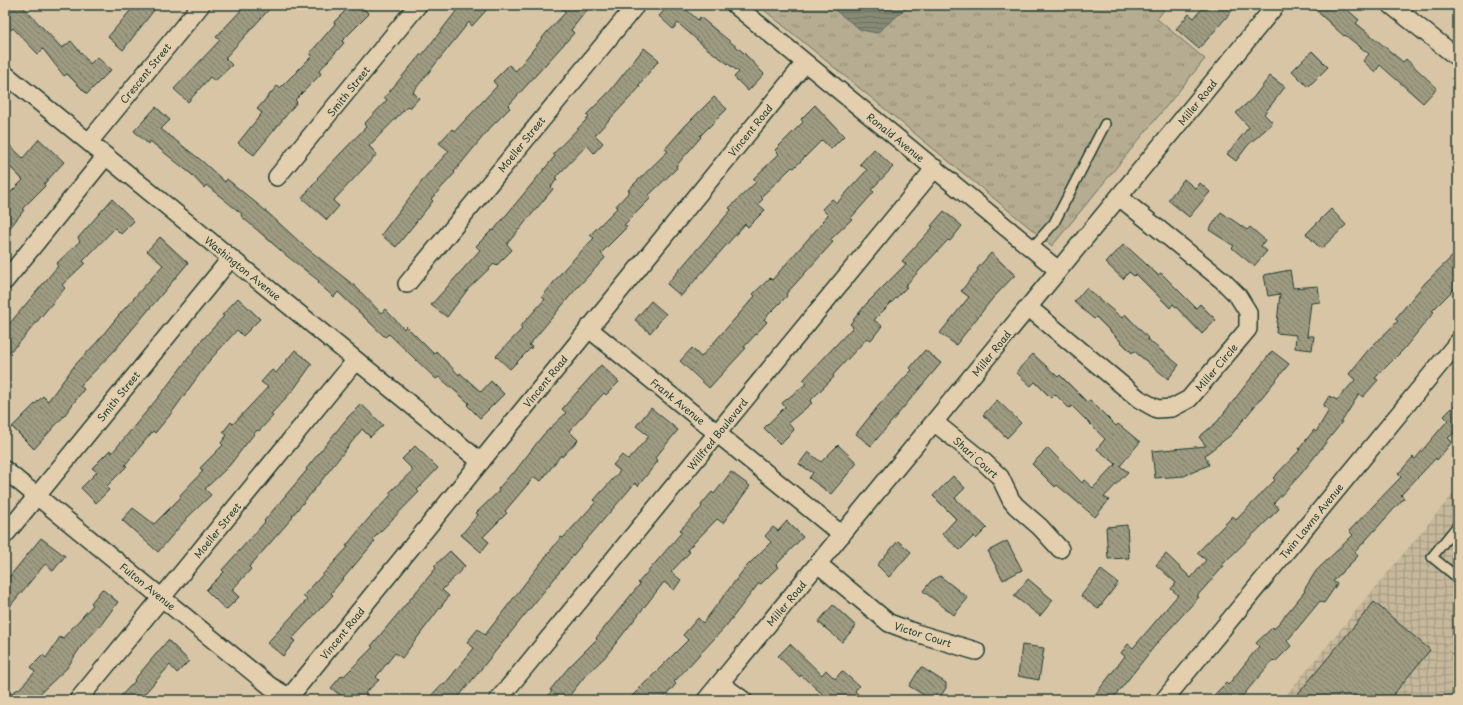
<svg xmlns="http://www.w3.org/2000/svg" width="1463" height="705" font-family="'Playpen Sans',sans-serif">
<style>
.industrial{fill:url(#industrial-grid)}
.grass{fill:url(#grass-tufts);stroke:#6a7462}
.water{fill:url(#water-rules);stroke:#5d6b5a}
.building{fill:url(#building-back-hatch);stroke:#1f3d34}
.lines{fill:none;stroke-linecap:round;stroke-linejoin:round}
.service-casing{stroke:#1f3d34;stroke-width:12}
.minor-casing{stroke:#1f3d34;stroke-width:20}
.service{stroke:#e3cead;stroke-width:9}
.minor{stroke:#e3cead;stroke-width:17}
.rail-casing{stroke:#1f3d34;stroke-width:4.5}
.rail{stroke:#e3cead;stroke-width:3;stroke-dasharray:9;stroke-linecap:butt}
.labels{text-anchor:middle;dominant-baseline:central;stroke-width:3.5;stroke-linejoin:round;paint-order:stroke}
.street-label{font-size:10px;fill:#1f3d34;stroke:#e3cead}
</style>
<defs>
<pattern id="industrial-grid" width="8" height="8" patternUnits="userSpaceOnUse"><rect width="8" height="8" fill="#c6b89b"/><path d="M0 4h8M4 0v8" fill="none" stroke="#a0977f"/></pattern>
<pattern id="grass-tufts" width="24" height="20" patternUnits="userSpaceOnUse"><rect width="24" height="20" fill="#b5ac91"/><path d="M3 7l-1-3M5 7V3M7 7l1-3M15 17l-1-3M17 17v-4M19 17l1-3" fill="none" stroke="#938d77"/></pattern>
<pattern id="water-rules" width="6" height="5" patternUnits="userSpaceOnUse"><rect width="6" height="5" fill="#868a74"/><path d="M0 2.5h6" fill="none" stroke="#6d7260"/></pattern>
<pattern id="building-back-hatch" width="6" height="6" patternUnits="userSpaceOnUse"><rect width="6" height="6" fill="#9e9b82"/><path d="M-1 5l2 2M0 0l6 6M5-1l2 2" fill="none" stroke="#80806b"/></pattern>
</defs>
<rect width="100%" height="100%" fill="#d7c5a6"/>
<filter id="ink" filterUnits="userSpaceOnUse"><feTurbulence type="fractalNoise" baseFrequency=".025" numOctaves="2"/><feDisplacementMap in="SourceGraphic" scale="8" xChannelSelector="R" yChannelSelector="G"/><feConvolveMatrix kernelMatrix="1 2 1 2 8 2 1 2 1" color-interpolation-filters="sRGB"/></filter>
<g filter="url(#ink)">
<path class="industrial" d="M1458,488V700H1282Z"/>
<path class="grass" d="M758,5H1157L1164,10L1157,19L1205,59L1052,246Z"/>
<path class="water" d="M828,5H910L877,33L861,30Z"/>
<path class="building" d="M5,5H21L62,48L71,41L90,64L97,57L111,70L87,94L67,74L64,76L43,49L38,54L13,28L11,30L5,23Z
M135,5H158L123,50L108,37Z
M246,5H273L225,58L232,65L215,81L210,77L188,102L174,89L220,40L216,37Z
M351,5H360L369,14L342,41L344,43L319,71L321,74L295,100L297,102L254,155L238,143L262,113L257,109L277,86L280,88L312,56L310,53L335,24L334,22Z
M461,5H491L472,26L469,22L413,92L419,98L410,108L408,106L369,146L377,154L333,201L339,206L327,220L302,198L318,179L317,178L366,127L364,124L387,100L384,98L421,54L422,55Z
M557,5H591L571,30L574,33L508,106L510,108L490,128L454,172L455,173L431,199L433,201L396,247L381,235L425,177L449,151L439,143L452,129L455,131L497,86L493,81L509,65L516,71L547,32L566,12Z
M669,5H681L698,20L700,17L744,53L764,74L748,91L734,77L739,72L705,47L678,23L673,29L659,16Z
M1205,5H1237L1199,49L1176,29L1189,14L1194,18Z
M1310,5H1342L1359,20L1356,23L1403,62L1406,59L1437,88L1423,103L1380,65L1375,72L1363,61L1369,54L1345,35L1344,36Z
M644,48L659,60L638,86L640,87L595,135L603,143L594,153L587,145L555,178L557,179L551,187L553,189L507,244L512,250L496,266L494,264L468,289L447,317L431,305L480,250L476,246L492,230L493,231L555,156L553,154L589,117L586,115L610,91Z
M1312,51L1328,67L1308,87L1292,71Z
M1270,76L1285,87L1264,114L1273,123L1248,145L1236,161L1227,154L1249,127L1236,113L1253,98Z
M714,97L727,109L700,136L701,137L676,166L677,168L649,195L651,198L624,225L627,227L601,253L605,258L576,289L529,345L532,347L510,369L496,356L522,329L520,327L545,299L542,297L565,268L594,238L590,235L618,207L616,206L630,191L628,190L668,151L665,149L685,126Z
M815,105L844,136L831,149L822,140L794,168L792,167L761,197L763,199L758,204L765,210L748,227L745,224L681,296L667,284L731,210L729,208L756,182L753,179L779,154L775,150L803,122L801,119Z
M156,107L170,120L161,129L202,161L225,182L227,179L267,212L304,246L356,287L381,313L385,309L404,329L406,326L434,354L436,351L459,375L460,373L481,392L491,381L504,394L480,418L467,405L469,403L439,377L436,379L389,334L385,337L338,292L334,297L318,283L319,281L287,256L241,216L242,214L206,185L204,188L191,174L150,141L148,144L134,131Z
M39,139L64,162L44,184L45,186L22,209L24,210L5,234V198L23,180L5,162V141L23,158Z
M874,149L893,167L871,190L874,192L851,218L852,219L830,240L833,242L786,294L787,296L764,319L767,322L744,347L746,348L709,388L680,361L692,348L701,357L755,296L753,294L770,278L772,280L823,222L822,221L828,215L822,209L832,199L837,203L867,170L860,164Z
M1184,179L1196,189L1200,183L1210,192L1189,217L1168,200Z
M112,199L134,221L121,234L115,228L83,261L85,263L62,285L65,288L20,342L5,356V329L58,266L56,264L80,241L78,238Z
M1331,209L1346,225L1321,249L1306,234Z
M944,211L962,226L950,241L948,240L905,286L907,287L874,320L882,326L871,340L867,338L833,375L834,377L810,401L812,403L788,423L794,430L780,444L764,428L785,407L782,403L807,383L803,380L853,327L850,324L867,303L906,264L902,261L933,227L931,226Z
M1221,212L1247,230L1250,227L1265,240L1261,246L1267,251L1254,266L1232,248L1234,246L1209,230Z
M160,237L188,263L114,351L80,386L84,389L64,416L34,449L12,427L43,396L48,401L75,365L97,342L119,315L163,265L147,251Z
M1124,244L1158,275L1161,273L1196,308L1200,304L1216,320L1202,334L1173,304L1170,308L1136,274L1134,276L1129,272L1123,279L1106,263Z
M1458,251V285L1432,311L1434,312L1403,350L1375,378L1378,380L1363,397L1359,394L1339,426L1301,474L1274,503L1279,509L1222,565L1224,566L1197,596L1199,597L1157,643L1112,700H1091L1125,656L1121,653L1128,644L1133,648L1178,595L1171,589L1176,583L1156,565L1166,554L1191,578L1206,560L1197,553L1233,516L1236,520L1275,480L1273,478L1300,450L1299,449L1314,430L1316,432L1329,410L1323,406L1329,396L1337,400L1355,380L1349,374L1369,349L1398,321L1395,319L1425,283Z
M991,253L1015,275L992,299L956,345L940,333L969,297L961,291L978,270L977,269Z
M1290,270L1293,288L1318,286L1320,302L1311,303L1307,336H1314L1312,350L1295,348L1296,335L1276,333L1280,294L1268,296L1264,275Z
M1086,288L1122,318L1125,314L1148,338L1147,339L1179,365L1168,379L1134,351L1132,353L1096,317L1094,319L1074,302Z
M238,298L260,319L243,336L237,330L209,361L170,415L155,433L153,431L125,465L127,466L106,487L109,490L96,503L81,488L97,472L92,468L110,450L112,453L161,394L202,340L224,316L222,315Z
M651,301L666,314L650,333L635,320Z
M295,350L312,364L294,389L271,414L273,416L259,431L257,430L229,466L205,489L211,495L188,517L158,552L122,520L133,508L154,524L181,497L180,495L203,471L200,468L223,445L221,443L227,435L223,432L231,422L233,424L268,387L261,382L272,370L276,373Z
M925,350L941,363L871,446L856,434L879,405L912,370L910,368Z
M1272,351L1289,364L1231,435L1205,455L1209,465L1184,476L1155,478L1152,451L1206,446L1199,437L1217,422Z
M1033,354L1058,377L1060,375L1087,402L1090,400L1116,426L1118,424L1140,442L1120,466L1128,472L1104,497L1109,500L1095,517L1057,485L1055,487L1032,464L1048,448L1082,483L1084,480L1093,488L1116,464L1097,449L1105,439L1072,406L1069,408L1055,394L1051,398L1035,382L1031,386L1016,372Z
M601,365L619,382L606,395L604,393L569,431L578,440L562,457L561,455L541,481L534,477L505,511L507,513L483,537L489,542L481,552L461,535L478,515L476,513L499,491L498,489L512,473L513,474L543,435L566,413L562,409Z
M997,400L1021,423L1007,438L983,415Z
M1458,402V430L1448,438L1452,442L1437,460L1436,458L1401,495L1404,498L1355,552L1358,556L1333,581L1337,584L1324,603L1320,601L1287,641L1291,646L1275,662L1273,660L1239,700H1209L1226,683L1228,685L1259,646L1256,643L1273,627L1274,629L1305,591L1304,590L1316,571L1353,535L1349,531L1401,477L1398,474L1413,457L1415,459L1448,420L1444,416Z
M361,404L383,425L370,437L362,429L314,490L292,516L293,517L249,567L251,569L232,590L239,597L226,610L206,590L224,572L222,570L265,522L264,521L307,470L306,469L348,417Z
M651,408L678,430L655,458L658,461L638,486L635,483L575,553L456,700H427L442,684L444,685L474,648L467,642L478,629L485,635L561,537L563,538L596,502L594,500L620,471L613,465L622,455L628,460L649,436L636,426Z
M838,445L857,463L831,494L809,478L813,473L799,464L808,452L821,462Z
M415,446L438,468L417,490L419,492L373,539L375,541L331,593L333,595L292,639L295,641L283,656L267,643L307,600L303,596L348,547L346,546L369,518L391,495L389,493L413,470L402,459Z
M731,472L750,486L723,523L717,519L687,550L690,552L671,572L681,580L674,590L664,582L605,657L585,676L566,700H544L552,691L550,690L569,667L597,639L596,638L640,584L638,583L682,532L680,530L702,507L701,505L712,492L714,494Z
M953,476L965,488L955,498L987,528L976,539L974,536L960,550L942,534L956,519L933,496Z
M787,521L803,537L776,565L778,567L761,584L759,583L726,626L674,682L676,684L662,700H628L688,640L683,635L698,618L703,623L745,568L771,542L765,536L773,527L778,531Z
M1127,525L1129,558L1108,559L1106,527Z
M41,538L65,556L53,571L45,564L5,612V582Z
M898,541L911,552L889,577L877,565Z
M1007,541L1022,570L1003,580L988,551Z
M450,551L465,566L442,590L449,596L402,658L395,653L376,677L379,680L365,693L373,700H346L331,688L342,675L344,676L373,647L371,646L436,568L434,566Z
M1101,570L1118,583L1098,609L1081,596Z
M940,576L968,598L954,615L923,591L931,581Z
M1028,579L1053,600L1040,616L1014,596Z
M102,589L118,602L100,626L82,645L67,668L33,700H5V697L20,688L35,672L31,667L43,655L46,658L60,637L62,639L93,605L91,603Z
M1374,602L1430,650L1389,700H1293Z
M833,605L856,626L842,642L818,622Z
M168,640L189,661L177,673L170,665L139,700H117L135,681L134,680Z
M790,644L822,675L826,670L835,679L842,671L859,686L855,691L864,700H829L801,675L800,677L778,656Z
M1022,645L1044,648L1039,680L1018,676Z
M921,667L946,683V688L938,700H932L909,686Z"/>
<g class="lines">
<g class="service-casing">
<path id="service" d="M1032,248L1054,223L1105,124
M1458,525L1432,557L1458,578"/>
</g>
<g class="minor-casing">
<path id="minor" d="M735,5L1058,270
M1391,5L1458,58
M5,74L481,462
M89,142L201,5
M277,177L418,5
M5,281L106,156
M407,284L636,5
M1028,307L1139,399L1157,409L1172,408L1189,399L1248,329V312L1238,296L1222,280L1119,197
M588,328L842,535
M934,422L984,462L1000,477L1011,500L1016,506L1040,527L1060,549
M5,470L270,686L294,700
M5,535L231,258
M818,564L889,623L916,633L976,651
M720,683L743,700
M78,700L356,360
M287,700C459,487 631,274 805,63
M498,700L935,168
M706,700L1276,5
M1164,700L1458,342"/>
</g>
<use href="#service" class="service"/>
<use href="#minor" class="minor"/>
<g class="rail-casing">
<path id="rail" d="M1452,700L1458,696"/>
</g>
<use href="#rail" class="rail"/>
</g>
</g>
<g class="labels">
<g class="street-label">
<text transform="translate(145 73) rotate(-51)">Crescent Street</text>
<text transform="translate(348 91) rotate(-51)">Smith Street</text>
<text transform="translate(1197 102) rotate(-51)">Miller Road</text>
<text transform="translate(750 130) rotate(-51)">Vincent Road</text>
<text transform="translate(896 137) rotate(39)">Ronald Avenue</text>
<text transform="translate(521 144) rotate(-51)">Moeller Street</text>
<text transform="translate(243 268) rotate(39)">Washington Avenue</text>
<text transform="translate(991 353) rotate(-51)">Miller Road</text>
<text transform="translate(1216 367) rotate(-50)">Miller Circle</text>
<text transform="translate(545 381) rotate(-51)">Vincent Road</text>
<text transform="translate(118 396) rotate(-51)">Smith Street</text>
<text transform="translate(678 401) rotate(39)">Frank Avenue</text>
<text transform="translate(717 434) rotate(-51)">Willfred Boulevard</text>
<text transform="translate(976 457) rotate(42)">Shari Court</text>
<text transform="translate(1311 521) rotate(-51)">Twin Lawns Avenue</text>
<text transform="translate(217 530) rotate(-51)">Moeller Street</text>
<text transform="translate(148 586) rotate(39)">Fulton Avenue</text>
<text transform="translate(786 603) rotate(-50)">Miller Road</text>
<text transform="translate(342 633) rotate(-51)">Vincent Road</text>
<text transform="translate(923 634) rotate(18)">Victor Court</text>
</g>
</g>
<rect width="1463" height="705" fill="none" stroke="#e3cead" stroke-width="20"/>
<rect x="10" y="10" width="1443" height="685" fill="none" stroke="#1f3d34" stroke-width="1.5" filter="url(#ink)"/>
</svg>
